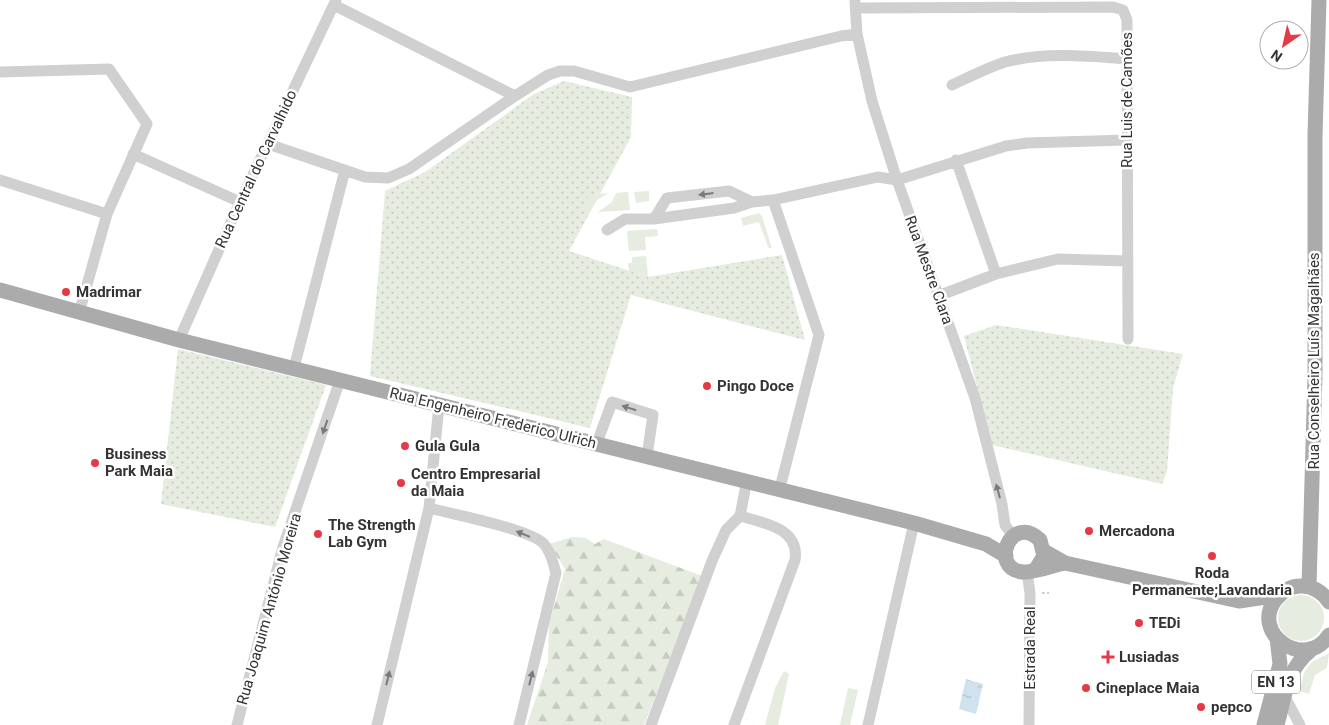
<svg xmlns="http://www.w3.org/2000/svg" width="1329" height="725" font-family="Roboto,sans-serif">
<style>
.grass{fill:url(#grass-dots)}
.forest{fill:url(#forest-firs)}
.green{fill:#e6ecdf}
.water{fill:url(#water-ripples)}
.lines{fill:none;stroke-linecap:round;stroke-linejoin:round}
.path{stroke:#cdcdcd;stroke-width:2;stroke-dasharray:2.5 2.5;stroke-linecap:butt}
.minor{stroke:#d0d0d0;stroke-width:11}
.major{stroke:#ababab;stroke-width:15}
.oneway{fill:#7a7a7a}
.poi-dot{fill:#e63946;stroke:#fff;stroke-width:2}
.labels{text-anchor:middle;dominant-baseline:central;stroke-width:5;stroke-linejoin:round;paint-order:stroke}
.shield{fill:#fff;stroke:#707070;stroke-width:1}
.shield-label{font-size:14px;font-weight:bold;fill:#333}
.street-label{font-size:15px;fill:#333;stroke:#fff}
.poi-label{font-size:15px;font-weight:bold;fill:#333;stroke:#fff;text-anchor:start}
</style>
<defs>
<pattern id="grass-dots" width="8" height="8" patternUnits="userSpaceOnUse" patternTransform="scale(1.25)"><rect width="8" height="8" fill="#e6ecdf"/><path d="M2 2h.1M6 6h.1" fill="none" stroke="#c6cbc0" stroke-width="1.8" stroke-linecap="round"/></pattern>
<pattern id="forest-firs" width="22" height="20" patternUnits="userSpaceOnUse" patternTransform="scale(1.25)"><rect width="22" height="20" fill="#e6ecdf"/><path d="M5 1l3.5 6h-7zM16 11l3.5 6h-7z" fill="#c6cbc0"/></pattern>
<pattern id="water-ripples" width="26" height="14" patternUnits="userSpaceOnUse" patternTransform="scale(1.25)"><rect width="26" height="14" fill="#cfe2ee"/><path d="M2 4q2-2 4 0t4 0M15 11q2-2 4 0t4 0" fill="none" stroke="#b2c2cd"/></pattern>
</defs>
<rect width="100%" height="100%" fill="#fff"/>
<path class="grass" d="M564,81L632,97L631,137L569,251L648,277L782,255L805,340L631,295L590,428L370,376L385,191L425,172L534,94Z
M996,325L1183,354L1173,388L1167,471L1162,484L992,445L964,336Z
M178,349L326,385L275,527L161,504Z"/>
<path class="forest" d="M572,537L586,538L595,544L604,539L702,576L698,590L644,725H527L548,662L549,624L565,569L549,544Z"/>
<path class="green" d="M649,191V201L636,203L634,192Z
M628,192L630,210L598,212L612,202L616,193Z
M608,193L594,202L590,211H579L589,195Z
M759,213L762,216L772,249L768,247L759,222L743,226L741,218Z
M657,229L658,236L645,237L646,250L629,251L627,231Z
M646,256L648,277L629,271L628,263H632V257Z
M1278 618a23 23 0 1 1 46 0a23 23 0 1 1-46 0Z
M1329,653L1327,668L1315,675L1309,694L1299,691L1305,671L1312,662Z
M784,671L789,674L778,725H765L775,688Z
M848,688L858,690L850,725H840Z"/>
<path class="water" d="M966,679L983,684L976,714L959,709Z"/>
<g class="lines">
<path class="path" d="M1042,593H1049"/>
<path class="minor" d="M855,2L857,34L872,101L897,180L975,398L1002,504L1005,525L1013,536
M334,5L515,96
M856,8L1113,7L1123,10L1127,20L1128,339
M0,72L109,69L147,124L107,214L79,313
M952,85C969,77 987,68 1005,62C1044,52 1087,56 1127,59
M268,144L365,177L388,178L409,169L515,96L548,75L560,71H574L630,87L841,36L857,34
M133,154L240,202
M956,160L996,274
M0,180L107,214
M773,200L819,335L780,488
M654,219L667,198L729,191L752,202
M607,230L625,219H654L734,208L752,202L773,200L878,177L897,180L1006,146L1027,143L1127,140
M938,296L996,274L1058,259L1128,261
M179,340L240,202L336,0
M294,368L345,170
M597,443L612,402L653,415L647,456
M429,508C452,514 530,529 544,544C551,552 553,563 556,573L519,725
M1027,572L1030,593L1029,725
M1285,697L1300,725
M237,725L283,547L340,380
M377,725L429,508L439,405
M651,725L712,561L726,530L740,516L747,480
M734,725L795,560C800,528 764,523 740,516
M868,725L914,523"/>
<path class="major" d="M0,290L179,340L914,523L986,544L1006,556
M1044,551L1065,563L1239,601L1279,595
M1036,569L1044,556L1040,540C1011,512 988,569 1023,572C1031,573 1055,565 1065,563
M1309,587L1315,375V136L1319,0
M1329,602C1323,592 1311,585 1300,586C1291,586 1282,592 1276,599C1249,633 1305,672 1329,635
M1264,725L1280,664L1277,638
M1277,725C1285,696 1286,670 1311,650"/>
</g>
<defs><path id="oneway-solid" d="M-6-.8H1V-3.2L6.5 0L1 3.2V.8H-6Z" transform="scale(1.25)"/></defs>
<g class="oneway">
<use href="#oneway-solid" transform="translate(706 194) rotate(173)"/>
<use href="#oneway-solid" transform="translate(629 408) rotate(-163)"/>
<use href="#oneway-solid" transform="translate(325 427) rotate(109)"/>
<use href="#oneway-solid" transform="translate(998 491) rotate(-105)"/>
<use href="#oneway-solid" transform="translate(523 534) rotate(-158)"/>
<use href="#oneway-solid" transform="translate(388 678) rotate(-76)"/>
<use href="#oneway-solid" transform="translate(531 678) rotate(-76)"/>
</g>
<g class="poi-dot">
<circle cx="66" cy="292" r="5"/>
<circle cx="707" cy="386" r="5"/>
<circle cx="405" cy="446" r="5"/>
<circle cx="95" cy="463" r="5"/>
<circle cx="401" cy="483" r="5"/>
<circle cx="1089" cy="531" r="5"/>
<circle cx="318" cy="534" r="5"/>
<circle cx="1212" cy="556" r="5"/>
<circle cx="1139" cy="623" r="5"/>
<path d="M1105.5 649.5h5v5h5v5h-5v5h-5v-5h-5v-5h5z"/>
<circle cx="1086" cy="688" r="5"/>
<circle cx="1201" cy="707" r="5"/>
</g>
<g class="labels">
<rect class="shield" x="1252" y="670.5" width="48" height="23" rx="4"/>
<g class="shield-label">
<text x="1276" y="682">EN 13</text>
</g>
<g class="street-label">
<text transform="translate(1127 100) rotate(-90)">Rua Luis de Camões</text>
<text transform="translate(256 169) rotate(-65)">Rua Central do Carvalhido</text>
<text transform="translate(929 270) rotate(70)">Rua Mestre Clara</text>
<text transform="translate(1314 361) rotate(-90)">Rua Conselheiro Luís Magalhães</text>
<text transform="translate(493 418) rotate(14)">Rua Engenheiro Frederico Ulrich</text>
<text transform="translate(269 609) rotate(-74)">Rua Joaquim António Moreira</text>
<text transform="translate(1030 648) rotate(-90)">Estrada Real</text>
</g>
<g class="poi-label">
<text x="76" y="292">Madrimar</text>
<text x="717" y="386">Pingo Doce</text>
<text x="415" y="446">Gula Gula</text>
<text x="105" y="454">Business<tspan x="105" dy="17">Park Maia</tspan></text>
<text x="411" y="474">Centro Empresarial<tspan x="411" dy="17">da Maia</tspan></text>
<text x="328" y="525">The Strength<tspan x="328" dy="17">Lab Gym</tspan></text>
<text x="1099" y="531">Mercadona</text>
<text x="1212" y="573" text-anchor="middle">Roda<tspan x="1212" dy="17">Permanente;Lavandaria</tspan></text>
<text x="1149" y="623">TEDi</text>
<text x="1119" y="657">Lusiadas</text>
<text x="1096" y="688">Cineplace Maia</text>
<text x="1211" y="707">pepco</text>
</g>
</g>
<g transform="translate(1284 45) rotate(214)"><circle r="24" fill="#ffffff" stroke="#adadad"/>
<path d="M0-4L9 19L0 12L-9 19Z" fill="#e63946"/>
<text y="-8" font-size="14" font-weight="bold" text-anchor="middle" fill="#333333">N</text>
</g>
</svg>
